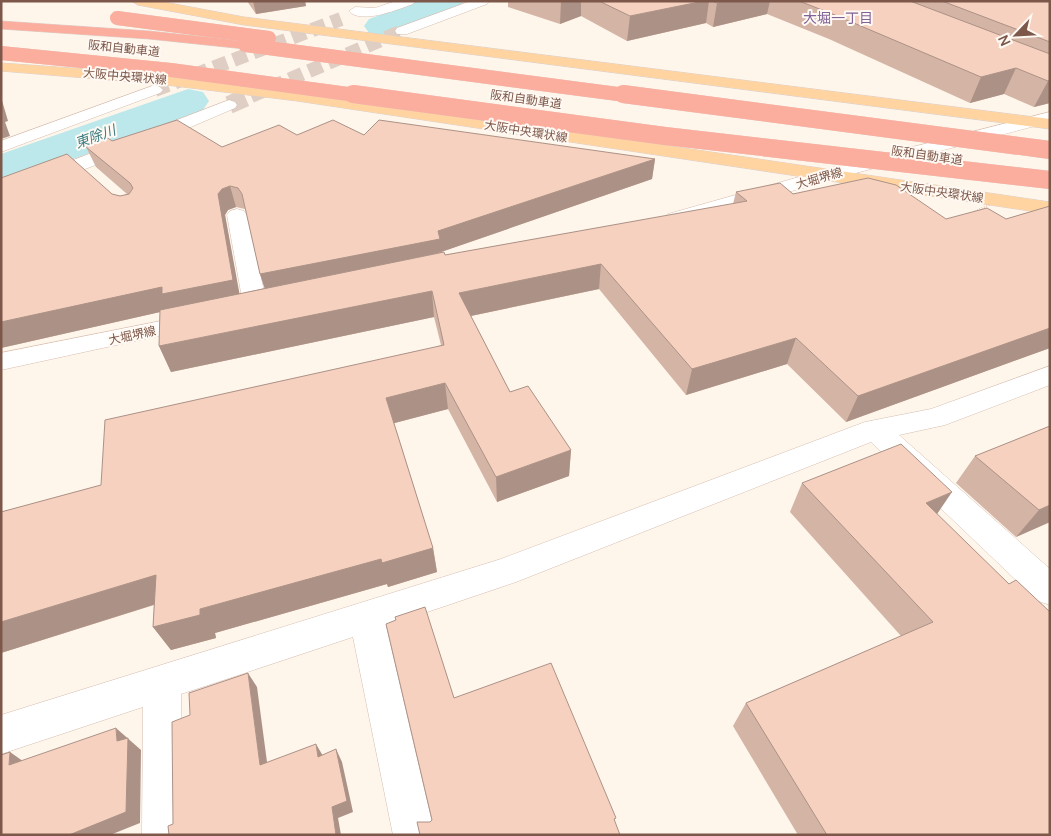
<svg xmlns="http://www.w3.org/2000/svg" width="1051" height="836" font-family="Manrope,'Noto Sans JP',sans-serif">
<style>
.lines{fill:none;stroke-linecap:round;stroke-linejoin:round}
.river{fill:#bce8eb;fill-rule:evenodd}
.street-tunnel-far1{stroke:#decec3;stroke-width:14;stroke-dasharray:14 7;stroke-linecap:butt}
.street-tunnel{stroke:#decec3;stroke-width:18;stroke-dasharray:18 9;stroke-linecap:butt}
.street-casing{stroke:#d5beb1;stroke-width:1}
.secondary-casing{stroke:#dabfb0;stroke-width:1}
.primary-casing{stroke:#dbd0cc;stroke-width:1}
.highway-casing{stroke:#dbd0cc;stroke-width:1}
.street{fill:#fff;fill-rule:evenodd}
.secondary{fill:#fff;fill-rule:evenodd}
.primary{fill:#ffd4a1;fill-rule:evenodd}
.highway{fill:#fcae9e;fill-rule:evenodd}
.highway-bridge-far1-casing{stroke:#dbd0cc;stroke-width:14;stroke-linecap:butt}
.highway-bridge-casing{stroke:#dbd0cc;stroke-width:18;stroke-linecap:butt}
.path-bridge{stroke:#dcb3a2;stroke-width:2;stroke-dasharray:0.5 2;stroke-linecap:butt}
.highway-bridge-far1{stroke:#fcae9e;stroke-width:14}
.highway-bridge{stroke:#fcae9e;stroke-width:18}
.wall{fill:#d4b4a5;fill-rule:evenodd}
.shaded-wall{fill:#ac9286}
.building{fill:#f6d1c0;stroke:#ac9286}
.labels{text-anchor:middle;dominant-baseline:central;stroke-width:4;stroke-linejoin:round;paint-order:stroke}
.far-street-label{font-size:12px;fill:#7d584a;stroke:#fff9f3}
.far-neighbourhood-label{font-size:14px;fill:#816398;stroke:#fff9f3}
.far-water-label{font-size:14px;font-style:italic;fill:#3c7d82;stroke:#fff9f3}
</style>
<rect width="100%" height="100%" fill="#fef5eb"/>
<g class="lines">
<path class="river" d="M418,1H464L459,8L381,36L369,33L364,26L369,19Z
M188,89L203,92L209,101L203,110L18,180L1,184V154Z"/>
<path class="street-tunnel-far1" d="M155,90L341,19
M251,96L402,31"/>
<path class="street-tunnel" d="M229,105L254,94"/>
<g class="street-casing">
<path id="street" d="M396,1H415L413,4C399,9 361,25 349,11L355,7L375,8Z
M471,1H489L487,4L407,34H397L395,31L397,28Z
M155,85L160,87L163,90L160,93L1,152V141Z
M229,100L235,102L237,105L235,108L156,142L1,201V188Z
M237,209L244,211L247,215L268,309L264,314L256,316L248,314L244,309L227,215L230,211Z
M1050,366V385L945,425L899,435L1050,569V605L1038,601L871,442L516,582L386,626L435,835H393L353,637L181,694L184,835H142L143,707L1,754V715L501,559L865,422L931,409Z"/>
</g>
<g class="secondary-casing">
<path id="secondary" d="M1050,112V122L852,174L682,222L675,224L668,222L665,218L668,214L838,166Z
M196,314L204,316L208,321L204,326L1,370V353Z"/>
</g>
<g class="primary-casing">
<path id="primary" d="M132,1H159L244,17L1050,119V129L244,25L138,5Z
M1,63L158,74L297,91L1050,202V214L297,101L158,84L1,71Z"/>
</g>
<g class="highway-casing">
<path id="highway" d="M1,21L149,31L245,41L252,45L245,49L149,39L1,29Z"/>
</g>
<use href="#street" class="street"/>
<use href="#secondary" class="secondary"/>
<use href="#primary" class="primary"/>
<use href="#highway" class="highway"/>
<g class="highway-bridge-far1-casing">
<path id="highway-bridge-far1" d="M117,18L269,38
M245,45L633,96
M1,53L171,70L363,96"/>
</g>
<g class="highway-bridge-casing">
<path id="highway-bridge" d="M353,94L665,136L1050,180
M623,94L1050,150"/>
</g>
<path class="path-bridge" d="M975,211L991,204"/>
<use href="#highway-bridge-far1" class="highway-bridge-far1"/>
<use href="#highway-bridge" class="highway-bridge"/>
</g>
<path class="wall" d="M247,1H305L306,6L256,14Z
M508,1H1050V103L1034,107L1004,94L970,103L829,39L767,14L713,27L706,23L627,41L581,16L560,24L508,7Z
M297,135H364L655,159L652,179L441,252L445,255L733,204L736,192L793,194L946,219H1006L1050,206V348L846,422L787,364L686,395L599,289L471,316L510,392L571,450L569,476L497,502L448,409L394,423L433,548L437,572L388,587L387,584L215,633L216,638L171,650L153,627L154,605L1,653V512L101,485L441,345L434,317L171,372L159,346L160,312L1,348V178L112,194L120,196L127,194L96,167L86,147L112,141L222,147ZM236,207L245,209L246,211L260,274L265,288L239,294L225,215L228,210Z
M1050,426V522L1016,537L956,483L975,456Z
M802,483L937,514L1050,835H798L733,726L746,703L901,636L790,512Z"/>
<path class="shaded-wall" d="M253,1H305L306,6L256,14Z
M561,1H581V16L560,24Z
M704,1H709L706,23L627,41L630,16Z
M726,1H770L767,14L713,27L717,3Z
M1016,68L1004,94L970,103L981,77Z
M1050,80V103L1034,107L1048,81Z
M1,97L8,121L5,122L10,136L1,139Z
M655,159L652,179L441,252L267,296L260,274L438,231Z
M230,186L236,207L228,210L225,215L241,302L169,310L1,348V322L218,194L222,189Z
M601,264L599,289L461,318L459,293Z
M432,291L434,317L171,372L159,346Z
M1050,328V348L846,422L858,396Z
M796,338L787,364L686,395L692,369Z
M445,383L448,409L391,424L386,398Z
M571,450L569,476L497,502L496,477Z
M952,492L933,520L926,503Z
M1050,505V522L1016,537L1039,510Z
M433,548L437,572L388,587L387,584L215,633L216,638L171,650L153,627L200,609L381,559Z
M156,575L172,599L1,653V622Z
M248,673L257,687L269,777L260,765Z
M116,728L141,750L140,823L110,835H69L117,741Z
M316,744L323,756L318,757Z
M336,749L342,762L353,812L338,818L341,835H336L332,807Z
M10,752L27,764L9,765Z"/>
<path class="building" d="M599,1H704L630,16Z
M712,1H726L717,3Z
M799,1H910L1050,54V80L1048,81L1016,68L981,77L835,15Z
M942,1H1050V42Z
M177,120L222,147L279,125L297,135L333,120L364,135L379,120L655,159L438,231L440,239L260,274L242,194L238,188L230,186L222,189L218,194L233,280L162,294V287L1,322V178L67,154L112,194L120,196L129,194L133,188L130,183L86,147L108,138L112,141Z
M868,178L896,185L946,219L987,208L1006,219L1050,206V328L858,396L796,338L692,369L601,264L459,293L510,392L528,386L571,450L496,477L445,383L386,398L433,548L382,563L381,559L200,609V615L153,627L156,575L1,622V512L101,485L105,420L444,345L432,291L159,346L160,310L444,252L445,255L747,201L736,192L780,183L793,194Z
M1050,426V505L1039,510L975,456Z
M901,444L952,492L926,503L1009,584L1016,580L1050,612V835H827L746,703L933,622L802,483Z
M425,607L454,698L551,663L616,818L614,819L620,835H420L417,822H430L432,820L386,624L396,620L395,617Z
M248,673L260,765L316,744L318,757L336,749L347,801L332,807L336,835H169L168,826L173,824L172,722L190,715L189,693Z
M116,728L117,741L128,738L126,812L69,835H1V755L10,752L9,765Z"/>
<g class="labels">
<g class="far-street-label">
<text transform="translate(124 48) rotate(6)">阪和自動車道</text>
<text transform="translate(125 76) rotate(5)">大阪中央環状線</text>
<text transform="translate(526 99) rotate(8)">阪和自動車道</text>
<text transform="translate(526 131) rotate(9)">大阪中央環状線</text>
<text transform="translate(927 155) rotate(8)">阪和自動車道</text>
<text transform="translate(819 178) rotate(-16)">大堀堺線</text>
<text transform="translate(942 192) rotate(8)">大阪中央環状線</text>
<text transform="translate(132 335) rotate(-12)">大堀堺線</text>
</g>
<g class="far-neighbourhood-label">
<text x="838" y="17">大堀一丁目</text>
</g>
<g class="far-water-label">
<text transform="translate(95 136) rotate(-20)">東除川</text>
</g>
</g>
<rect width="1051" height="836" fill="none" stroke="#7d584a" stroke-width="5"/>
<g transform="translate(1016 35) rotate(245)" stroke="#fff9f3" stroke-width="4" paint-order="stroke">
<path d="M0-4L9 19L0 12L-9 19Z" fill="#7d584a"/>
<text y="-8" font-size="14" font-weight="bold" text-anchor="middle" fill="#7d584a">N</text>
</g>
</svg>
